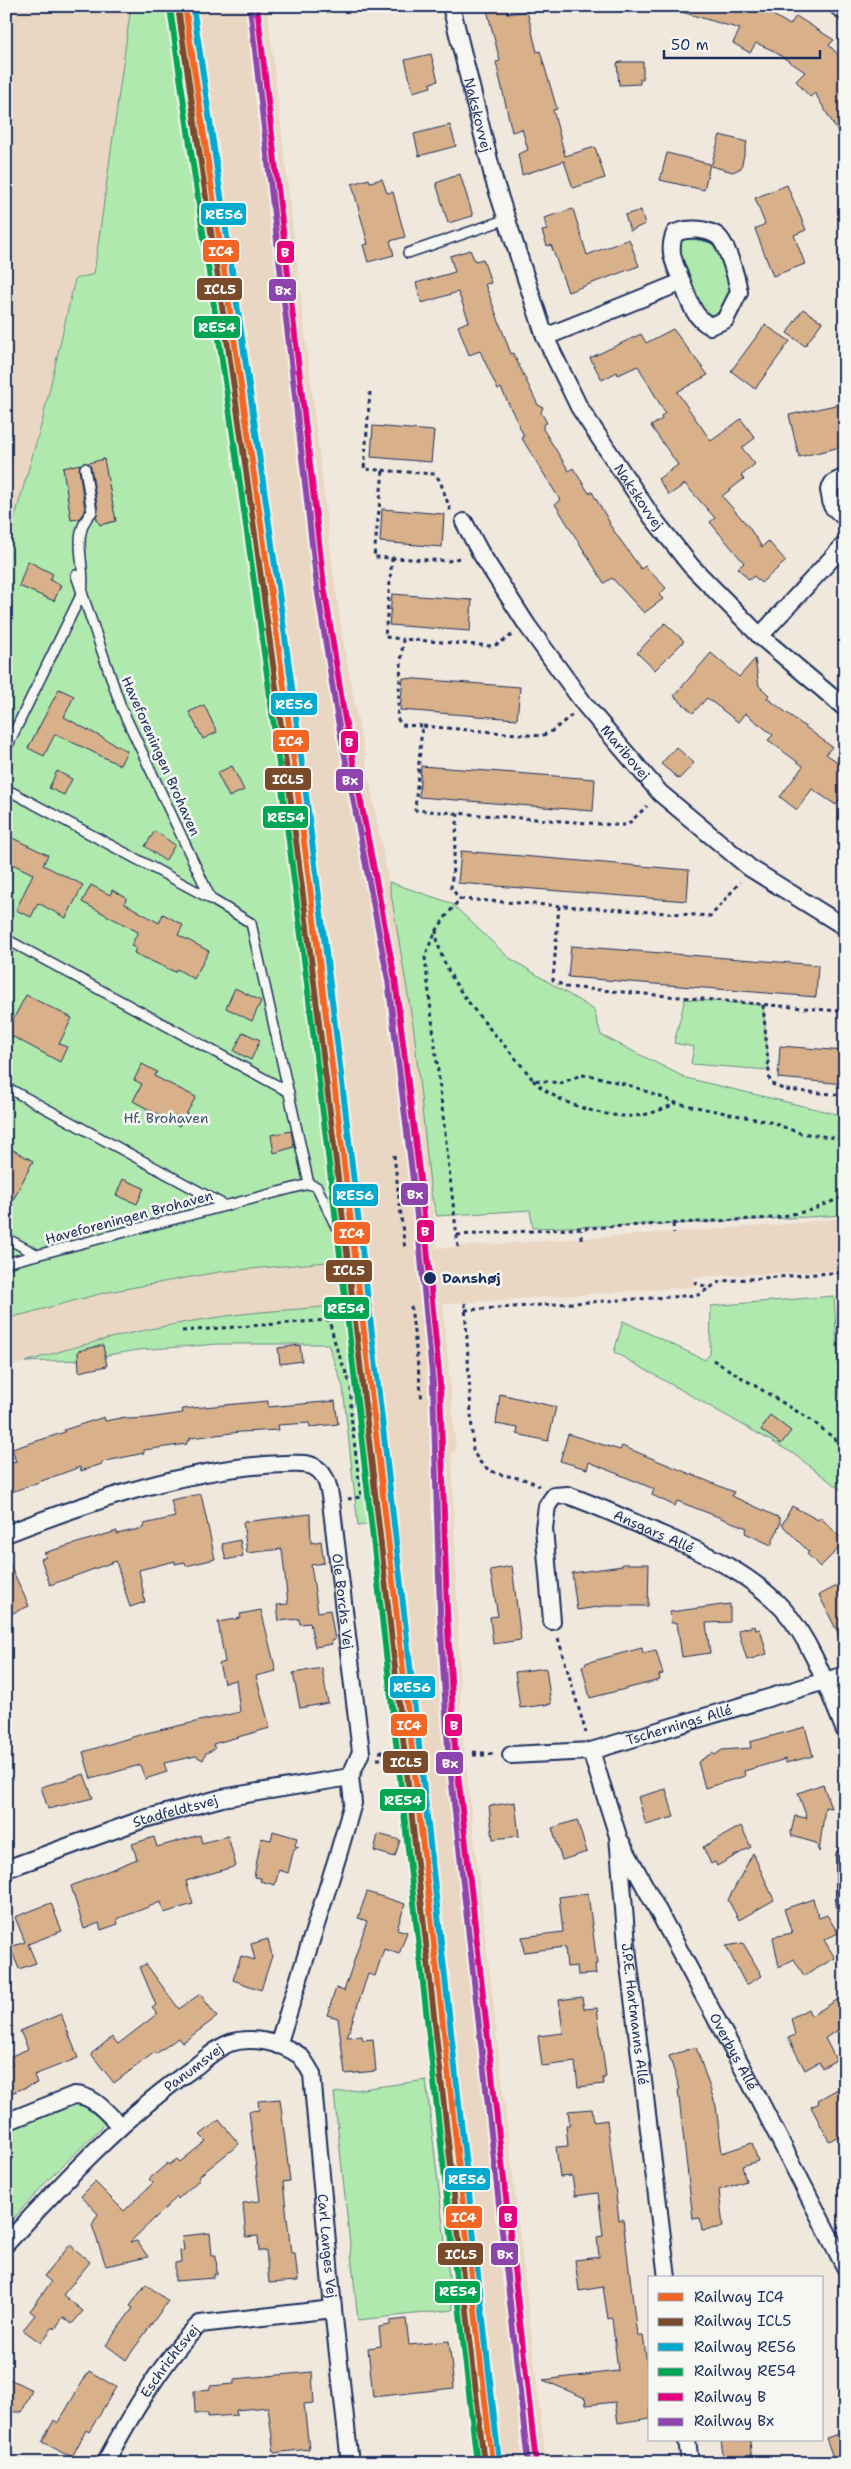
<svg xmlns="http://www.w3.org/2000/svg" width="851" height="2469" font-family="'Shantell Sans',sans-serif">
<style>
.built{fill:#e9d7c4}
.green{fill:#b0e9ad;stroke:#668c86}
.building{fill:#d8b089;stroke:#1b2f5e}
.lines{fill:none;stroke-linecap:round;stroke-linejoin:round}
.lane-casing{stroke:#1b2f5e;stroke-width:12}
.street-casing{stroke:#1b2f5e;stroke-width:20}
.path{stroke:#1b2f5e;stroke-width:3;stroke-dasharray:4 4;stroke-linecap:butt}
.lane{stroke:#f6f6f2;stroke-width:9}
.street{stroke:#f6f6f2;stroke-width:16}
.rail-1-casing{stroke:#f6f6f2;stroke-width:10}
.rail-2-casing{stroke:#f6f6f2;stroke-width:10}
.rail-3-casing{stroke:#f6f6f2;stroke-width:10}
.rail-4-casing{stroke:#f6f6f2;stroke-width:10}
.rail-5-casing{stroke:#f6f6f2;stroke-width:10}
.rail-6-casing{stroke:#f6f6f2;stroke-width:10}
.rail-1{stroke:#f26522;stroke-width:6}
.rail-2{stroke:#7a4b2a;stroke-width:6}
.rail-3{stroke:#00a9ce;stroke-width:6}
.rail-4{stroke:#00a651;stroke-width:6}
.rail-5{stroke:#e5007d;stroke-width:6}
.rail-6{stroke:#8e44ad;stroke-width:6}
.stop-dot{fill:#1b2f5e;stroke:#f6f6f2;stroke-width:2}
.labels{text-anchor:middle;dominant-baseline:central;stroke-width:5;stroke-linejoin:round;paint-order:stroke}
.street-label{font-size:14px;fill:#1b2f5e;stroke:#f6f6f2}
.park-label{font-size:14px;fill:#39546e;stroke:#f6f6f2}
.stop-label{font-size:14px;font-weight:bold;fill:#1b2f5e;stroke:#f6f6f2;text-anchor:start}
.line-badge{stroke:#f6f6f2;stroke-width:2}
.badge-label{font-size:14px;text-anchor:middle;font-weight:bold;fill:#fff}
</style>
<rect width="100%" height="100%" fill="#f0e8dd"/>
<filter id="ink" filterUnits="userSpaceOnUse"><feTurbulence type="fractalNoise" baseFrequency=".02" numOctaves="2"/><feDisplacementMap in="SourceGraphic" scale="10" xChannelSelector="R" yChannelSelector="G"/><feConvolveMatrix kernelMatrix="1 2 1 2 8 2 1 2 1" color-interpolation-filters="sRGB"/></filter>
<g filter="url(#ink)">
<path class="built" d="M6,6H267L332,564L343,641L398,931L414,1031L437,1248L779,1225L845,1217V1270L694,1277L695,1287L443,1304L456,1452H452L461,1724L546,2463H480L374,1523L345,1305L226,1316L146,1329L76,1346L6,1368V1319L9,1318L103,1293L218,1272L338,1261L328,1119L290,830L74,281L42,422L6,548Z"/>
<path class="green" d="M131,6H172L290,830L328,1119L338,1261L218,1272L103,1293L6,1319V548L42,422L75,279L94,274Z
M686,238L713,243L716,245L733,293L724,309L716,315L703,313L679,254L678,245L681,240Z
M389,882L451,903L508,957L594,1010L601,1035L686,1078L845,1116V1215L673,1224L533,1228L530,1210L437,1216L431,1194L414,1031Z
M685,999L763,1005L769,1070L691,1064L694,1047L674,1043Z
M834,1296L840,1396L845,1400V1493L794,1454L614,1352L623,1321L705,1360L710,1354L711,1306Z
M345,1304L374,1523L358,1526L343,1387L328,1344H219L138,1350L79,1360L25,1362C91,1341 158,1325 227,1316C266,1310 306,1310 345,1304Z
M426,2080L453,2310L358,2320L334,2093Z
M82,2104L89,2106L106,2123L49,2179L6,2227V2131L73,2105Z"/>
<path class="building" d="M486,6H506L508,14L527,11L537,52L540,51L557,109L553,110L565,156L595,147L605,178L573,188L564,161L522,175L518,154L528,150L522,129L512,132L496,62L500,61Z
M679,6H758L790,25L796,16L834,40L829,45L845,62V144L815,93L810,97L796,81L805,72L772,50L756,43L750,53L733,43L740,29L678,11Z
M431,54L438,81L430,83L431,87L413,92L405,60Z
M621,62H643V79H640V84L619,85L617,63Z
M450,125L456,146L419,156L414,134Z
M720,135L747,142L741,168L733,172L711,166Z
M667,153L710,164L704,190L660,180Z
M460,174L473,216L448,223L436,183Z
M369,179L370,182L382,179L387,193L393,192L405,237L390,241L394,255L368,262L363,245L368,244L352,184Z
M787,185L806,230L794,235L805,264L773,276L755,229L765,224L755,198Z
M573,209L587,255L629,239L639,266L568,292L551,245L547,246L542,231L547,230L544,218Z
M641,210L645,224L630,231L625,215Z
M470,250L475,261L483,259L491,283L485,284L511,354L513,353L538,405L543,407L541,412L547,423L543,425V429L569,471L573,468L589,493L592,492L610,523L609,524L641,569L645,566L666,588L659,595L663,599L644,613L612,578L604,583L555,504L560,500L521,437L524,436L501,388L498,390L480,351L469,355L458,326L469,321L458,292L422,303L416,283L455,272L450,256Z
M803,309L822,322L805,346L787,333Z
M765,325L790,341L755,389L731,371Z
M673,329L708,375L677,392L711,441L741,419L755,438L742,448L755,464L741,476L744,479L722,496L748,526L762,547L768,541L786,561L761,583L754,576L749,580L738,568L744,563L710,522L715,518L685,484L669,495L658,479L678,465L651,426L662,419L661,416L665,413L638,366L618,375L617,372L602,380L590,358L641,334L646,343Z
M845,403V446L799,457L789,415Z
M373,426L434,431L431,462L371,457Z
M104,459L116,521L100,525L96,517L98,511L91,467L88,463Z
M80,464L79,469L85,510L79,519L71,520L63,468Z
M382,509L444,514L442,547L380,542Z
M28,561L53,574L50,580L61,585L54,601L19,586Z
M392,594L472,600L470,631L389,625Z
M665,623L684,641L655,670L637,653Z
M711,653L739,677L755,659L759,686L769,695L767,698L832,747L826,754L845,767V792L836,805L812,789L797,810L780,797L803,766L768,740L773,735L745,713L738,722L707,698L693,713L674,696Z
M403,678L520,687L517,719L400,710Z
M59,689L74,696L64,717L127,751L120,765L55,734L44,756L28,748Z
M204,705L217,732L203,739L189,712Z
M676,747L694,763L679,779L661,764Z
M232,766L244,790L229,797L217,773Z
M421,766L595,779L593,811L419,797Z
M57,771L72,779L64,795L49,788Z
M155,831L175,845L165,861L145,846Z
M6,835L48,855L43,865L83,885L66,918L38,903L31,917L16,910L33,874L6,861Z
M461,851L689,870L687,901L458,883Z
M91,885L110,895L112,890L127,898L124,903L159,923L163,914L183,925L178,935L209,951L194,979L177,969L175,972L134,953L136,948L131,946L138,932L82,902Z
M571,946L818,965L816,997L568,977Z
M235,988L261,1001L252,1021L226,1008Z
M26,995L72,1018L59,1044L67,1047L60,1062L6,1033Z
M243,1032L260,1040L251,1060L234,1051Z
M780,1046L845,1051V1084L778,1078Z
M142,1064L157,1072L154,1076L196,1097L179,1126L133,1101L142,1084L134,1080Z
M291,1131L294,1147L274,1153L271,1135Z
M6,1146L33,1161L6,1214Z
M123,1179L144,1188L137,1204L116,1195Z
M103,1345L107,1366L79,1372L78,1351Z
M300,1345L302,1361L280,1364L278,1348Z
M500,1394L556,1407L548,1441L517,1434L518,1428L496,1424Z
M268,1401V1407L335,1401L338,1424L310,1427L309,1423L278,1425L279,1430L241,1432L190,1438V1440L187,1441V1444L144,1450V1453L102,1462V1464L81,1471L80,1467L6,1494V1465L16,1462L12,1449L65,1432L64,1430L104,1417L105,1421L125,1417L128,1419L148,1418L183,1413L182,1409Z
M770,1415L791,1431L781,1444L761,1430Z
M568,1434L620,1450L622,1446L734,1492L732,1496L780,1518V1524L771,1545L745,1533L747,1528L677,1501L675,1506L652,1495L654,1489L589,1462L587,1469L560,1461Z
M201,1494L215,1559L186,1566L185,1562L175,1564V1561L139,1570L145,1602L130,1607L116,1561L50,1585L41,1559L46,1557L44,1553L117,1531V1534L143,1528L144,1524L175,1517L171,1500Z
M792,1506L818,1520L820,1517L845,1542L820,1567L807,1554L809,1552L782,1525Z
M310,1514L311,1543L321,1541L324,1563L311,1565L318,1612L330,1610L335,1640L331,1641L332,1644L315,1647L310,1623L300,1624L299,1619L279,1621L277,1605L288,1604L282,1549L247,1553L243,1522Z
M240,1540L243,1556L226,1560L222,1544Z
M6,1556L29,1606L6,1616Z
M622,1564H649L648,1606H605L577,1610L572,1573L622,1566Z
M512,1566L521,1640L493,1644L490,1617L498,1616L490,1570Z
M845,1582V1647L819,1595Z
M730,1604V1622L706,1623L710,1653L682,1657L677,1623H671L670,1612Z
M261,1610L276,1671L256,1676L270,1728L213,1744L215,1749L206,1753L203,1760L196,1756L164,1763L167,1772L145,1779L140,1765L91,1779L83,1752L146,1733L240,1712L236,1680L224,1683L219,1664L225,1662L218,1622L241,1618L240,1614Z
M755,1626L756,1630L760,1629L767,1654L747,1660L738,1630Z
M642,1648L643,1653L656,1650L663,1674L659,1675L660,1680L590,1698L582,1666L586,1665L585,1663Z
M322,1668L328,1703L300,1708L293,1673Z
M546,1668L551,1704L520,1708L515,1672Z
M805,1727L813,1756L786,1763V1759L744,1771L745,1776L705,1788L698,1762L712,1753L715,1755L722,1750L751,1748L750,1742Z
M84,1774L93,1798L48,1809L41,1787Z
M823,1784L831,1808L825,1807L819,1852L816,1843L792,1836L791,1832L795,1816L807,1818L798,1793Z
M666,1789L674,1817L646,1825L638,1797Z
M515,1802L519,1836L493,1839L489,1806Z
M577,1820L587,1852L562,1860L552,1828Z
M741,1826L751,1847L717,1866L715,1862L711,1864L703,1847Z
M273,1831L297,1838L295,1846L299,1847L294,1849L288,1873L279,1870L275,1885L260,1881L261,1878L254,1877L261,1838L271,1840Z
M378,1834L400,1840L395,1857L374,1851Z
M200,1835L202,1843L228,1836L236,1866L186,1881L193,1904L164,1913L161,1902L117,1919L118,1924L101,1930L99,1923L84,1929L71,1886L137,1859L132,1844L154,1837L157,1847Z
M753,1853L774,1900L739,1920L728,1900Z
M367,1892L405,1904L397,1929L407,1932L399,1954L384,1949L375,1976L368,1974L347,2037L362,2036L363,2040L373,2039L376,2071L345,2074L338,2018L327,2015L336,1988L344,1991L367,1921L358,1918Z
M588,1893L597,1964H595L596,1974L578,1975L577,1966L567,1967L565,1947L524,1952L522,1937L563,1932L559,1897Z
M813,1899L819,1918L827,1915L838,1933L824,1940L835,1958L804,1976L794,1959L779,1967L773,1937L792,1933L784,1909Z
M51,1903L62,1931L28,1944L36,1963L19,1969L10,1947L25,1942L15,1917Z
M268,1939L272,1956L261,1990L233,1980L241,1956L255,1960L251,1944Z
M743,1943L762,1976L746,1985L726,1946Z
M146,1964L179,2009L200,1994L217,2017L182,2043L178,2038L156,2054L155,2052L114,2083L91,2054L112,2037L118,2044L157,2014L152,2008L156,2005L140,1967Z
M845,1995V2026L825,2038L836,2060L822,2068L819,2062L805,2070L788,2038L795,2035L791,2018L808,2009L811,2016Z
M582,1997L584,2009L597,2008L606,2077L603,2078L604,2084L578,2087L575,2062L542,2066L538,2036L563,2033L559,2000Z
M61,2014L78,2058L34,2075L37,2083L6,2095V2067L12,2065L9,2057L28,2049L20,2031Z
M696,2047L716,2106L722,2153L752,2143L758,2161L742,2166L746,2181L719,2190L723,2227L702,2230L700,2218L693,2219L678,2090L680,2089L669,2056Z
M845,2085V2133L829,2141L811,2107L819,2103L818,2100Z
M280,2099L290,2181L283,2182L291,2253H295L298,2281L269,2283L266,2251H259L258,2236L246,2237L243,2203L260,2201L249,2111L259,2110L258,2101Z
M592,2109L594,2122L607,2120L619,2220L623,2219L637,2335H643L650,2385V2418L618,2423L615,2402L586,2405L585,2398L543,2380L618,2371L612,2318L608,2319L603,2287L579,2291L575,2260L599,2257L597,2237L603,2236L598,2193L575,2196L572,2176L560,2177L556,2147L568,2146L566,2125H570L568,2111Z
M219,2120L239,2144L198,2177L200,2179L178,2199L177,2197L130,2242L137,2241L148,2257L106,2266L92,2225L98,2214L81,2196L95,2182L124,2211L153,2183L149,2179L168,2163L169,2165L177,2159L180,2162L206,2141L200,2135Z
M210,2233L212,2255H216L217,2274H214V2278L175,2281V2263L181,2262L180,2251L184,2250L182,2236Z
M70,2245L90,2262L63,2295L83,2311L72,2324L63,2317L55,2329L53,2327L41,2343L23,2330L35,2315L30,2311L51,2282L44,2276Z
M146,2284L168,2301L126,2360L106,2345L133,2308L130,2306Z
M406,2319L409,2345L449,2341L454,2388L373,2397L368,2348L381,2346L379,2327L390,2325V2321Z
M89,2371L116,2387L89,2432L86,2430L72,2457L42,2442L54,2420L58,2423Z
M312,2372L314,2403L304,2404L309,2449L274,2453L268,2407L236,2410L237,2415L208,2417V2413H195L194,2391L210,2389V2386L234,2384V2379Z
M6,2377L32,2390L22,2412H15L6,2408Z
M845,2432V2463H835L826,2438Z
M721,2440H750L752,2463H724Z"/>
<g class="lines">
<g class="lane-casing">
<path id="lane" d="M408,253L507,219
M76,575L121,707L211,899
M6,749L82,593C87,565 69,535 92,512L85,468
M6,789L211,899L251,923L309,1184
M6,939L289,1092
M6,1087L226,1206
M6,1238L38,1255
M6,1263L309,1184L317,1187L336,1227"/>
</g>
<g class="street-casing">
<g id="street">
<path id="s1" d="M451,6L494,180L545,337L579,407L652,517L691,566L760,636L845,708"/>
<path d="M837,6L845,12"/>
<path d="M545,337L682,282C689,300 693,317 710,326L725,320L739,292C737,280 727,241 716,235C704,228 687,228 675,233C667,251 675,265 682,282"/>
<path d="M845,477L833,483L829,490L832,506L845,518"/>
<path id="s2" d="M464,522L480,552L527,625L585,705L660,793L750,868L845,927"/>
<path d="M760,636L845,544"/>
<path id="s3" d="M6,1534C91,1501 195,1466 286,1464C295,1464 308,1462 316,1468C327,1475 329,1489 331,1502L361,1752L350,1777L353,1803L338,1855L278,2045"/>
<path id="s4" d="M552,1621L544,1528L547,1506L554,1496L567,1495C596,1505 624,1518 651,1530C699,1551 747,1570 783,1609C812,1641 829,1692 845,1731"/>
<path id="s5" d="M591,1751L618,1836L628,1957L667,2278"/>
<path id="s6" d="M511,1755L591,1751L845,1675"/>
<path id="s7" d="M621,1842L747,2076L845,2267"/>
<path d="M845,1856V1904"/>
<path id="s8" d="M6,1869L144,1819L222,1798L350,1777"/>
<path d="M6,2122L74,2095C94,2095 107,2113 120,2126"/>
<path id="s9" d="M6,2244C65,2180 124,2116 195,2067C205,2059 218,2047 230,2043C252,2036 280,2042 299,2055C304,2059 308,2068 312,2074L333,2309L350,2463"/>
<path d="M687,2440L690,2463"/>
<path id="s10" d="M105,2463C127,2422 166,2355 200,2324L333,2309"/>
</g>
</g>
<path class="path" d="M370,392L364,469L435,474L440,481L451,512
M383,471L374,557L448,561L463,557
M392,558L385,637L403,639
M572,715L552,731L541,736L422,726L415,810L615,825H627L647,806
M422,726L402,725L397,718L403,639L491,646L498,644L512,635
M458,813L451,888L460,899
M559,906L553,980L566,987L838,1011L845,1008
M436,930C440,985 502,1038 533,1080L561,1083L581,1075L594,1076L635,1087L676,1103L770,1122L800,1133L845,1139
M763,1005L770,1083L785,1090L845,1095
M533,1080C553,1102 604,1118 634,1116C649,1115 661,1110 675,1104
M394,1155L405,1250
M673,1224L674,1233
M457,1235L773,1218L812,1210L845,1196
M340,1239L345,1255L356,1349L351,1353V1415L361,1497L348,1499
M581,1239V1230
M458,1247L425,958C432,934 444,918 460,899L711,916L740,882
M694,1282L709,1288
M465,1303L473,1450C488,1484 514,1470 539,1486
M411,1306L422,1401
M465,1310L698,1295L721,1281L845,1272
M182,1331L329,1320L337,1350L350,1383
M713,1360L811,1420L845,1447
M558,1638L586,1733
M379,1752L400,1753
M473,1752L493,1754
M473,1755H486
M377,1759H398"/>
<use href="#lane" class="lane"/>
<use href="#street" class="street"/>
<g class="rail-1-casing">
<path id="rail-1" d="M185,6C220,248 258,490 290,733C365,1308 427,1886 492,2463"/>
</g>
<g class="rail-2-casing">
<path id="rail-2" d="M178,7C213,249 251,491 282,733C358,1309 419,1886 484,2463"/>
</g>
<g class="rail-3-casing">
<path id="rail-3" d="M193,6C228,248 266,490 298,733C373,1308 434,1885 499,2462"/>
</g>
<g class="rail-4-casing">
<path id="rail-4" d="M170,8C205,250 243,492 275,734C351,1309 411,1886 477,2463"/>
</g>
<g class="rail-5-casing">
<path id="rail-5" d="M257,6L324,586L344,714L395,979L422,1195L440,1384L447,1612L455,1748L536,2463"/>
</g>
<g class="rail-6-casing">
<path id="rail-6" d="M250,7L317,587L337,715L388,980L415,1196L433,1384L440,1612L448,1749L528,2463"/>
</g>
<use href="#rail-1" class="rail-1"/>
<use href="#rail-2" class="rail-2"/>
<use href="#rail-3" class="rail-3"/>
<use href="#rail-4" class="rail-4"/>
<use href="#rail-5" class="rail-5"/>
<use href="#rail-6" class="rail-6"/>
</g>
</g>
<circle class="stop-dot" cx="430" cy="1278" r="7"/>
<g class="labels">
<g class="street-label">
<text stroke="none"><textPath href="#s1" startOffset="112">Nakskovvej</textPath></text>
<text stroke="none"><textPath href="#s1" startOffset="530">Nakskovvej</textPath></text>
<text stroke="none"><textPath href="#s2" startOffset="282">Maribovej</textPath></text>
<text transform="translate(161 756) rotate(66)">Haveforeningen Brohaven</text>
<text transform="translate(129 1217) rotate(-15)">Haveforeningen Brohaven</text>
<text stroke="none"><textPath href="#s4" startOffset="235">Ansgars Allé</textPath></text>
<text stroke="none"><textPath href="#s3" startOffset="459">Ole Borchs Vej</textPath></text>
<text stroke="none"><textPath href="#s6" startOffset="172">Tschernings Allé</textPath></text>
<text stroke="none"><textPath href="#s8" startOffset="179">Stadfeldtsvej</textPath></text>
<text stroke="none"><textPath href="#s5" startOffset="268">J.P.E. Hartmanns Allé</textPath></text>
<text stroke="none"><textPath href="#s7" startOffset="238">Overbys Allé</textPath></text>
<text stroke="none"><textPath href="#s9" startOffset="258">Panumsvej</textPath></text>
<text stroke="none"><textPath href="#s9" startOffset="570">Carl Langes Vej</textPath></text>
<text stroke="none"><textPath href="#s10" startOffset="121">Eschrichtsvej</textPath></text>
</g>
<g class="park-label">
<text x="166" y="1118">Hf. Brohaven</text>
</g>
<g class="stop-label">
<text x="442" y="1278">Danshøj</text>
</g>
</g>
<g class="line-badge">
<rect x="200" y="202" width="47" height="24" rx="5" fill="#00a9ce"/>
<rect x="202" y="239" width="38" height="24" rx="5" fill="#f26522"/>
<rect x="276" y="240" width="19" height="24" rx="5" fill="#e5007d"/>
<rect x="196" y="277" width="47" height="24" rx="5" fill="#7a4b2a"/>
<rect x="268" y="278" width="29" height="24" rx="5" fill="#8e44ad"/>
<rect x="193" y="315" width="48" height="24" rx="5" fill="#00a651"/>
<rect x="270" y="692" width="48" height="24" rx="5" fill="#00a9ce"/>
<rect x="272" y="729" width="38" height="24" rx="5" fill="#f26522"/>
<rect x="340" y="730" width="19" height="24" rx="5" fill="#e5007d"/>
<rect x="264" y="767" width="48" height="24" rx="5" fill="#7a4b2a"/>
<rect x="335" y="768" width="29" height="24" rx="5" fill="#8e44ad"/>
<rect x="262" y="805" width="47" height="24" rx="5" fill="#00a651"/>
<rect x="400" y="1182" width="29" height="24" rx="5" fill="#8e44ad"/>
<rect x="332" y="1183" width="47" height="24" rx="5" fill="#00a9ce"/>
<rect x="416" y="1219" width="19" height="24" rx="5" fill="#e5007d"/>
<rect x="333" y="1221" width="38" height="24" rx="5" fill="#f26522"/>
<rect x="325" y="1259" width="48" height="24" rx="5" fill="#7a4b2a"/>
<rect x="323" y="1296" width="47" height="24" rx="5" fill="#00a651"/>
<rect x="389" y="1675" width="47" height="24" rx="5" fill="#00a9ce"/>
<rect x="390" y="1713" width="38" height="24" rx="5" fill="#f26522"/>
<rect x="444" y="1713" width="19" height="24" rx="5" fill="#e5007d"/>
<rect x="382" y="1750" width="47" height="24" rx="5" fill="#7a4b2a"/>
<rect x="435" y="1751" width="29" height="24" rx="5" fill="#8e44ad"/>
<rect x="379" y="1788" width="47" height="24" rx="5" fill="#00a651"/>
<rect x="444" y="2167" width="47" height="24" rx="5" fill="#00a9ce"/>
<rect x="445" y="2205" width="38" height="24" rx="5" fill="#f26522"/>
<rect x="498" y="2205" width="20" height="24" rx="5" fill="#e5007d"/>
<rect x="437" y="2242" width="47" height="24" rx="5" fill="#7a4b2a"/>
<rect x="490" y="2242" width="29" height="24" rx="5" fill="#8e44ad"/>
<rect x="434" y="2280" width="47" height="24" rx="5" fill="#00a651"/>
</g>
<g class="badge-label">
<text x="224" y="219">RE56</text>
<text x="221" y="256">IC4</text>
<text x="285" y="257">B</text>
<text x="220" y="294">ICL5</text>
<text x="283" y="295">Bx</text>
<text x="217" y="332">RE54</text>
<text x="294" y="709">RE56</text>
<text x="291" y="746">IC4</text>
<text x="349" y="747">B</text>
<text x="288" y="784">ICL5</text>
<text x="350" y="785">Bx</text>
<text x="286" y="822">RE54</text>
<text x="415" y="1199">Bx</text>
<text x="355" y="1200">RE56</text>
<text x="425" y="1236">B</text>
<text x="352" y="1238">IC4</text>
<text x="349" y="1275">ICL5</text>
<text x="346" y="1313">RE54</text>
<text x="412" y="1692">RE56</text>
<text x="409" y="1730">IC4</text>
<text x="454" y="1730">B</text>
<text x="406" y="1767">ICL5</text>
<text x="450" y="1768">Bx</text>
<text x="403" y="1805">RE54</text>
<text x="467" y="2184">RE56</text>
<text x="464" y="2222">IC4</text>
<text x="508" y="2222">B</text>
<text x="461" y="2259">ICL5</text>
<text x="505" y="2259">Bx</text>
<text x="458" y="2296">RE54</text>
</g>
<rect width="851" height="2469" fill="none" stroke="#f6f6f2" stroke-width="25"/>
<rect x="12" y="12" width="826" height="2444" fill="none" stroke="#1b2f5e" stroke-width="2" filter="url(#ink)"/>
<rect x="648" y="2276" width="175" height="165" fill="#f6f6f2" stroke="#9ea6b7"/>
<rect x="658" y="2293" width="25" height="8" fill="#f26522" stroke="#9ea6b7"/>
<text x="694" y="2302" font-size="15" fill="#1b2f5e">Railway IC4</text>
<rect x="658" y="2318" width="25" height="8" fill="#7a4b2a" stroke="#9ea6b7"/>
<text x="694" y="2326" font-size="15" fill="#1b2f5e">Railway ICL5</text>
<rect x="658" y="2343" width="25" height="8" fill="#00a9ce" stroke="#9ea6b7"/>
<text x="694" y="2352" font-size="15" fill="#1b2f5e">Railway RE56</text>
<rect x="658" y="2368" width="25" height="8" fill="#00a651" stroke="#9ea6b7"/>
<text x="694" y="2376" font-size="15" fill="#1b2f5e">Railway RE54</text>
<rect x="658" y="2393" width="25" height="8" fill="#e5007d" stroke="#9ea6b7"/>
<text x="694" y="2402" font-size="15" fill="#1b2f5e">Railway B</text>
<rect x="658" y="2418" width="25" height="8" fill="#8e44ad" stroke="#9ea6b7"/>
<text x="694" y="2426" font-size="15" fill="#1b2f5e">Railway Bx</text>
<path d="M664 50v8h156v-8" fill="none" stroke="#1b2f5e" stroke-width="2.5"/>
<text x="671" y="50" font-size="15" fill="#1b2f5e" stroke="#f6f6f2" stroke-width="4" paint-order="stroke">50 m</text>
</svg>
